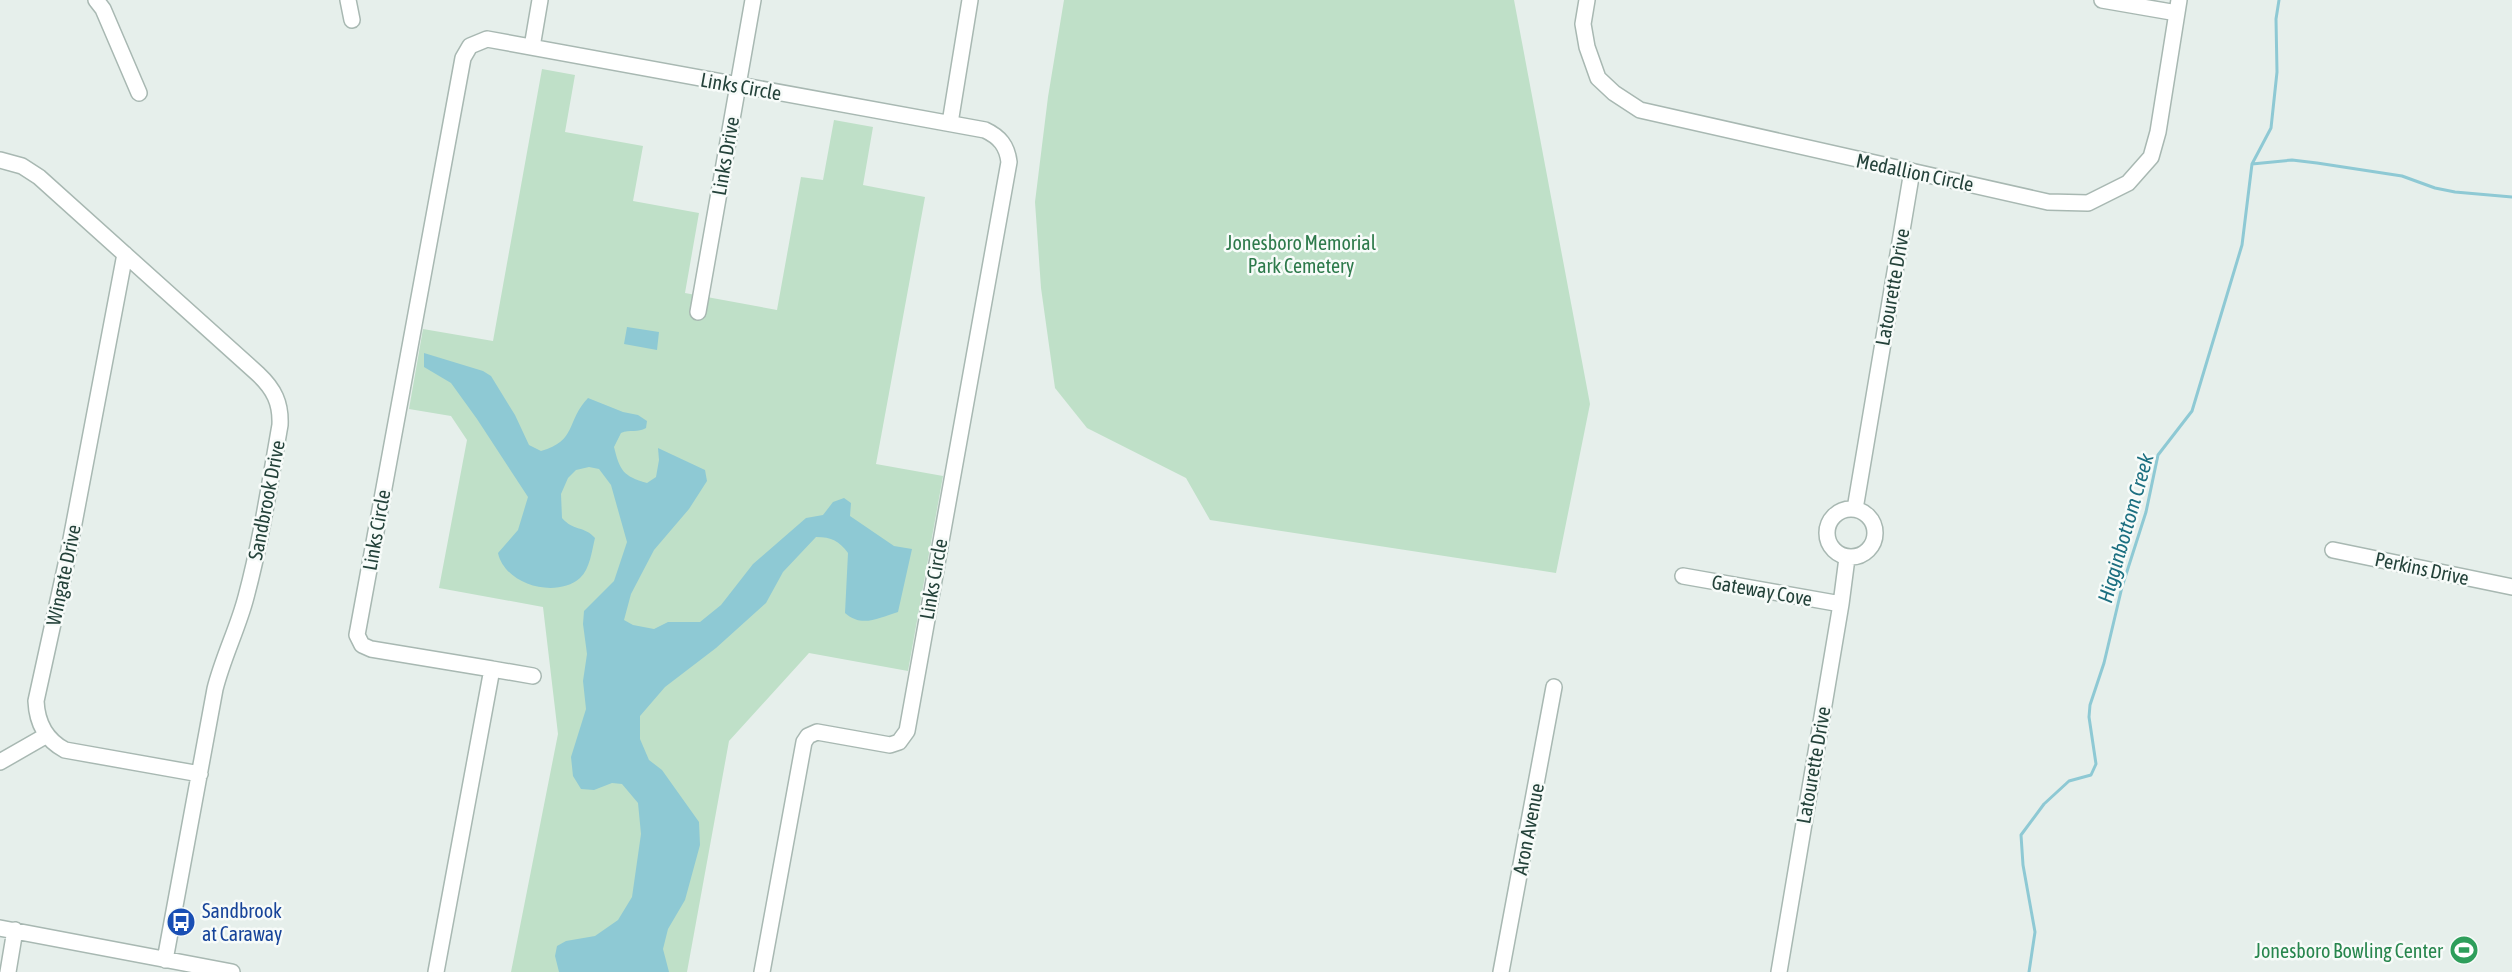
<svg xmlns="http://www.w3.org/2000/svg" width="2512" height="972" font-family="'Asap Condensed',sans-serif">
<style>
.green{fill:#bfe0c8}
.water{fill:#8ec9d4}
.lines{fill:none;stroke-linecap:round;stroke-linejoin:round}
.stream{stroke:#8ec9d4;stroke-width:3}
.minor-casing{stroke:#a8b8b2;stroke-width:18}
.minor{stroke:#fff;stroke-width:15}
.labels{text-anchor:middle;dominant-baseline:central;stroke-width:5;stroke-linejoin:round;paint-order:stroke}
.street-label{font-size:20px;fill:#24423a;stroke:#f7fbf9}
.park-label{font-size:20px;fill:#2d7a4b;stroke:#f7fbf9}
.transit-label{font-size:20px;fill:#164399;stroke:#f7fbf9;text-anchor:start}
.leisure-label{font-size:20px;fill:#27864d;stroke:#f7fbf9;text-anchor:end}
.water-label{font-size:21px;font-style:italic;fill:#1c6f80;stroke:#f7fbf9}
</style>
<rect width="100%" height="100%" fill="#e6efeb"/>
<path class="green" d="M1064,0H1514L1590,404L1556,573L1210,520L1186,478L1087,428L1055,388L1041,288L1035,202L1048,97Z
M542,69L575,75L565,132L643,146L633,201L699,213L685,293L777,310L801,177L823,180L834,120L873,127L863,185L925,197L876,464L943,476L908,671L809,653L729,741L687,972H511L558,734L543,607L439,588L467,440L451,416L409,409L423,329L493,341Z"/>
<path class="water" d="M627,327L659,332L657,350L624,344Z
M424,353L483,371L491,376L515,415L529,445L541,451C577,441 566,421 588,398L623,412L638,415L647,421L646,428C638,433 630,429 621,433L614,447C620,471 623,476 647,483L656,477L659,460L658,448L705,470L707,481L689,509L654,550L631,594L624,620L633,625L654,629L668,622H700L721,605L753,564L806,518L823,515L833,502L844,498L851,503L850,516L894,546L912,549L898,612C878,618 862,628 845,613L848,553C839,541 832,537 816,537L783,572L766,603L716,648L665,687L640,716V739L649,760L662,770L699,822L700,845L685,900L668,929L663,949L669,972H559L555,956L557,946L566,941L595,936L618,920L632,897L641,834L638,803L622,784L612,783L594,790L581,789L573,776L571,757L586,709L583,681L587,654L583,624L584,611L614,581L627,542L611,485L599,469L589,467L576,470L568,478L561,494L562,518C573,531 585,526 595,538C592,550 590,569 580,578C556,599 505,585 498,553L518,530L528,497L477,419L451,383L424,367Z"/>
<g class="lines">
<path class="stream" d="M2252,164L2292,160L2317,163L2402,176L2435,188L2455,192L2512,197
M2029,972L2035,932L2023,865L2021,835L2044,804L2069,781L2091,775L2096,764L2089,717L2090,705L2104,663L2122,587L2146,512L2158,455L2192,411L2242,245L2252,164L2271,128L2277,72L2276,19L2279,0"/>
<g class="minor-casing">
<path id="minor" d="M96,0L103,9L139,93
M348,0L352,20
M1587,0L1583,24L1587,47L1598,78L1614,93L1640,110L2048,202L2088,203L2128,183L2151,157L2158,132L2179,0
M2102,0L2177,13
M532,47L540,0
M950,123L970,0
M0,160L22,166L39,177L258,374C274,389 281,403 280,425C270,482 261,541 246,597C238,628 223,657 215,689L165,960
M125,254L68,555L36,701C37,723 46,740 65,750L200,774
M698,312L753,0
M1827 533a24 24 0 1 1 48 0a24 24 0 1 1-48 0Z
M1855,509L1912,171
M2333,550L2512,587
M1683,576L1841,604
M492,669L533,676
M0,762L47,735
M0,928L232,972
M8,972L15,930
M436,972L492,669L371,649L362,645L357,635L463,58L470,46L487,39L985,130C1000,137 1007,146 1009,162L907,731L899,742L890,745L817,732L808,736L804,742L762,972
M1501,972L1554,687
M1779,972L1841,604L1847,558"/>
</g>
<use href="#minor" class="minor"/>
</g>
<defs>
<g id="bus-disc" transform="scale(1.5)"><circle r="9.5" fill="#1a4fb4" stroke="#f7fbf9"/><path d="M-5-6H5V4H4V6H2V4H-2V6H-4V4H-5ZM-3.5-4V0h7V-4ZM-3.5 1.2v1.5H-2V1.2ZM2 1.2v1.5H3.5V1.2Z" fill="#fff"/></g>
<g id="stadium-disc" transform="scale(1.5)"><circle r="9.5" fill="#2e9e5b" stroke="#f7fbf9"/><path d="M0-5a6.5 5 0 1 0 0 10a6.5 5 0 1 0 0-10ZM-3.5-1.8h7v3.6h-7Z" fill="#fff"/></g>
</defs>
<g fill-rule="evenodd">
<use href="#bus-disc" x="181" y="922"/>
<use href="#stadium-disc" x="2464" y="950"/>
</g>
<g class="labels">
<g class="street-label">
<text transform="translate(741 86) rotate(10)">Links Circle</text>
<text transform="translate(725 156) rotate(-80)">Links Drive</text>
<text transform="translate(1915 172) rotate(12)">Medallion Circle</text>
<text transform="translate(1892 287) rotate(-80)">Latourette Drive</text>
<text transform="translate(266 500) rotate(-79)">Sandbrook Drive</text>
<text transform="translate(376 530) rotate(-80)">Links Circle</text>
<text transform="translate(2422 568) rotate(12)">Perkins Drive</text>
<text transform="translate(63 575) rotate(-78)">Wingate Drive</text>
<text transform="translate(933 579) rotate(-80)">Links Circle</text>
<text transform="translate(1762 590) rotate(10)">Gateway Cove</text>
<text transform="translate(1813 765) rotate(-80)">Latourette Drive</text>
<text transform="translate(1528 829) rotate(-79)">Aron Avenue</text>
</g>
<g class="park-label">
<text x="1301" y="242">Jonesboro Memorial<tspan x="1301" dy="23">Park Cemetery</tspan></text>
</g>
<g class="transit-label">
<text x="202" y="910">Sandbrook<tspan x="202" dy="23">at Caraway</tspan></text>
</g>
<g class="leisure-label">
<text x="2443" y="950">Jonesboro Bowling Center</text>
</g>
<g class="water-label">
<text transform="translate(2125 528) rotate(-74)">Higginbottom Creek</text>
</g>
</g>
</svg>
